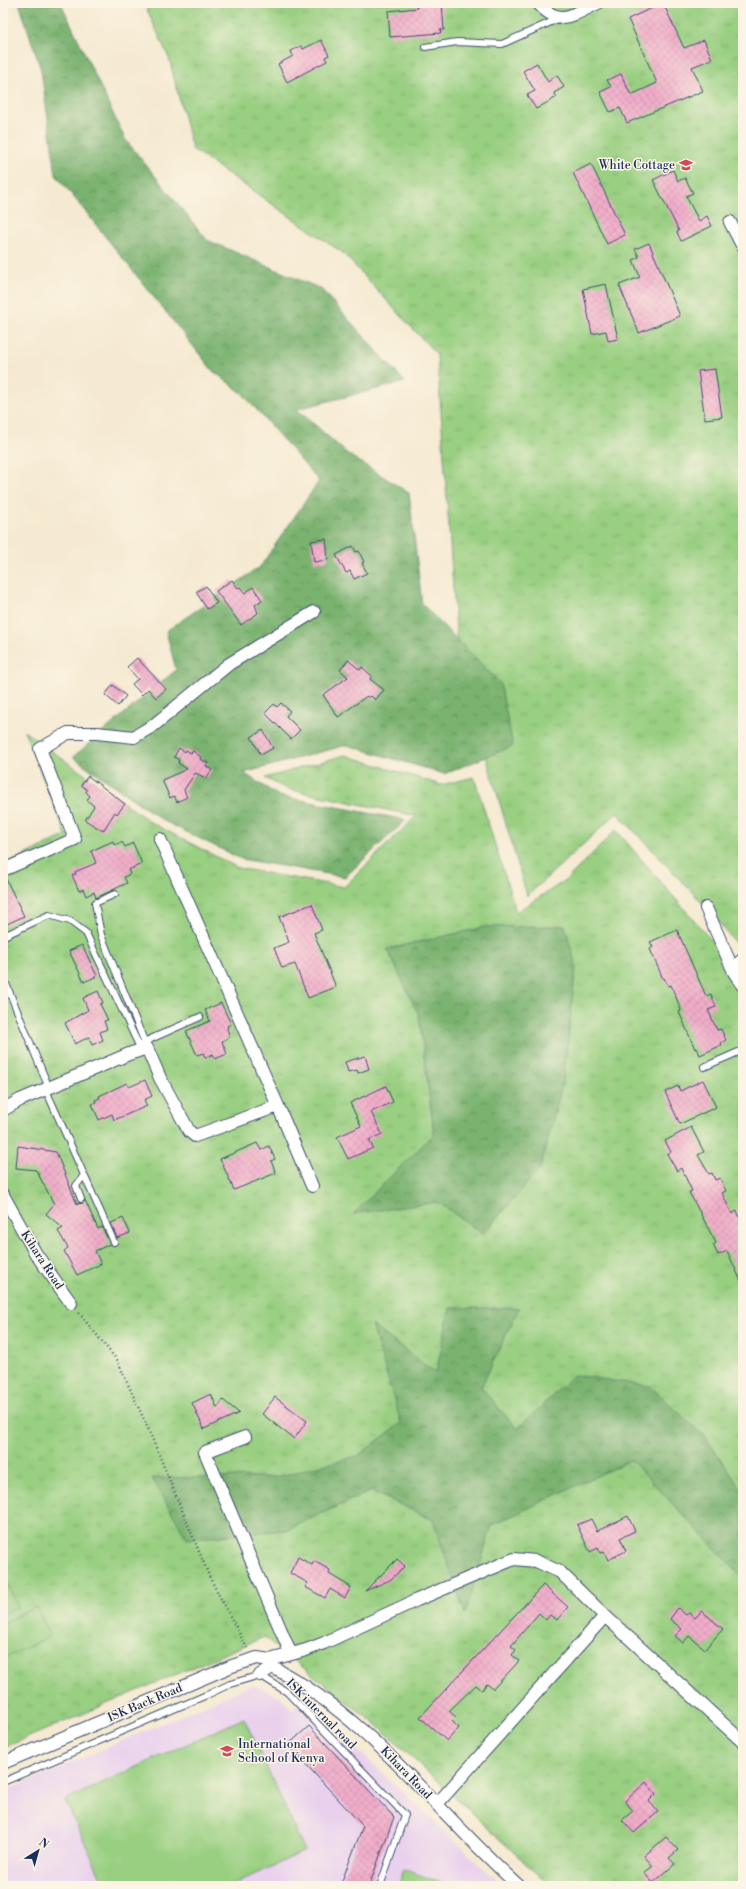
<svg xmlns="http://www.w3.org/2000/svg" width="746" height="1889" font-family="'Libre Bodoni',serif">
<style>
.built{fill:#e9d1ed}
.grass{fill:url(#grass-tufts);stroke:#5a7f70}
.forest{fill:url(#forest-crowns);stroke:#4a7066}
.pitch{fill:#99cf81;stroke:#5a7f70}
.building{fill:url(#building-cross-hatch)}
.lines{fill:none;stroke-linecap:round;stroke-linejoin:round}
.lane-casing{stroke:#3c4b6f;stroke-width:8}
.street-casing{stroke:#3c4b6f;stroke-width:14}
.path{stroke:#3c4b6f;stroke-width:2.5;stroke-dasharray:1 3;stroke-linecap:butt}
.lane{stroke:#fff;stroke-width:6}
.street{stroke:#fff;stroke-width:12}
.labels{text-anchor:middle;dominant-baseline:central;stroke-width:3;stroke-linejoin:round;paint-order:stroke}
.poi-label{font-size:12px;fill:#1b2f5e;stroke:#fcf5e5;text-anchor:end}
.street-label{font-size:12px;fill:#1b2f5e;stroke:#fcf5e5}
</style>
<defs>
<pattern id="grass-tufts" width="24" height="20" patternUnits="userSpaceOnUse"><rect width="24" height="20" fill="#99cf81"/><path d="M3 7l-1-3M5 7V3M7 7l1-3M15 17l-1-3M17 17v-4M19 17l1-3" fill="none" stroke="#83b272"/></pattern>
<pattern id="forest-crowns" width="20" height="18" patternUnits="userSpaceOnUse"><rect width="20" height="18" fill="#7ab26f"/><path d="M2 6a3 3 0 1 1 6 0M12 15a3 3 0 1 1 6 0" fill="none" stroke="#63915e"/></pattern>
<pattern id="building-cross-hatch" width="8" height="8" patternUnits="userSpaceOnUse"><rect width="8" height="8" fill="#f1adc9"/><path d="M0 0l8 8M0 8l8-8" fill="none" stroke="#ce95af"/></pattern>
</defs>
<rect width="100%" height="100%" fill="#fcf5e5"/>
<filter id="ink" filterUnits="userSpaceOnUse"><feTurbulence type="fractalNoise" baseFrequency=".025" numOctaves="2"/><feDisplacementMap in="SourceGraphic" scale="8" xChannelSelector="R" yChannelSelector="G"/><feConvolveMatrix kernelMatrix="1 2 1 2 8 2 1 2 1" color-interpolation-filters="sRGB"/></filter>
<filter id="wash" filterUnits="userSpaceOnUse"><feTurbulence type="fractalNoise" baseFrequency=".012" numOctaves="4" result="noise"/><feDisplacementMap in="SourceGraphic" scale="16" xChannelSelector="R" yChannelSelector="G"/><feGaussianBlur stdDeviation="0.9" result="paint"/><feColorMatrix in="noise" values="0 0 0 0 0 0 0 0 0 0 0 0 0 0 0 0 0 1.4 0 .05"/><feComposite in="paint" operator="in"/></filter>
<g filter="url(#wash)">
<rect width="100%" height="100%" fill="#f5ead1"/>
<path class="built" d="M252,1685L280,1696L292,1710L302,1698L503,1886H3V1792Z"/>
<path class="grass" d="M144,3H743V953L709,910L617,813L527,896L458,660L437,355L343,253L192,149L169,58Z
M24,731L152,823L238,868L344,887L416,816L287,789L265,778L345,755L441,785L474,777L516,912L566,880L616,830L743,977V1886H550L377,1725L264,1637L3,1748V866L66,835Z"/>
<path class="forest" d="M19,3H61L125,139L207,240L321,289L405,382L297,409L349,455L409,493L422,604L500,683L513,746L444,774L347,745L244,773L279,796L406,820L345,877L241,859L164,821L73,757L176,670L166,631L260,567L319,481L242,393L213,371L56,175L41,70Z
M565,926L576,967L563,1082L540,1169L483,1234L438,1202L353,1214L434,1134L419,1015L387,949L485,927Z
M450,1308H519L481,1387L517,1429L574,1375L650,1386L707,1439L743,1492V1578L631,1460L492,1525L465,1614L433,1520L371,1491L286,1530L187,1539L152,1478L276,1477L358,1456L401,1423L372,1325L436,1373Z"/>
<path class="pitch" d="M5,1579L18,1607L3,1613V1580Z
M36,1607L50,1636L3,1659V1623Z
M244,1718L305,1851L230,1886H105L65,1800Z
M404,1869L449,1886H398Z"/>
<g id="blocks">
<path class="building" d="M417,3H442L444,30H440L441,33L390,37L388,11L417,8Z
M663,3L684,48L704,40L712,59L692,67L703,91L627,123L620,108L610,112L600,92L611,87L607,80L621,74L631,95L657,83L628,19Z
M321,40L329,55L325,57L327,61L287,82L278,64L293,56L291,51L301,46L303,49Z
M537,63L548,82L557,75L564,87L554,93L557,97L536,109L527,95L535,91L523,71Z
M591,164L625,235L607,244L573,173Z
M673,170L678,181L685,178L693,193L686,196L699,221L707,216L712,226L681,241L677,232L679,231L653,180Z
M649,243L680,316L639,333L619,285L640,277L633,260L639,257L635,249Z
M606,284L618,339L608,341L606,331L592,334L583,289Z
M715,369L722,417L705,419L698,371Z
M326,539L328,560L314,562L311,541Z
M353,546L356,552L359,551L364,562L362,563L367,573L354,579L350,571L346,573L336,555Z
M232,580L238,588L240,587L245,593L253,587L262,600L255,605L258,613L241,625L216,591Z
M206,586L217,603L207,609L196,592Z
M137,658L166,689L156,698L148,689L142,695L132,684L138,679L127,667Z
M348,660L360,670L362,667L372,676L370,679L384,690L375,700L371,696L369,698L367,696L338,717L323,695L348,677L340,670Z
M113,685L126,696L118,706L105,695Z
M281,703L290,711L286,716L300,730L291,739L265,713L274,704L277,707Z
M263,730L273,748L261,755L251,737Z
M179,748L185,752L186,750L191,753L193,751L201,757L200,759L208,763L206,766L212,770L206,778L195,773L184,790L187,797L177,802L174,796L170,798L162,780L187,769L178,763L179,760L174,757Z
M88,776L125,804L117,814L115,812L103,831L85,820L94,806L87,800L90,796L86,792L87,790L81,785Z
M113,841L114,845L122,842L125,847L133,843L142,864L128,870L130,874L124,877L127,883L96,898L94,892L86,896L83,889L79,891L72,875L76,874L75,872L96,863L91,851Z
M3,877H5L24,916L3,926Z
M312,904L322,930L314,933L336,987L308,998L295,964L282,968L274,948L289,942L279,917Z
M677,930L706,996L711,994L716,1007L708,1010L717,1030L721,1029L726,1040L721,1043L722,1045L700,1055L697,1048L695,1049L679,1012L681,1011L680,1007L671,985L668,986L664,978L663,979L650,949L653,947L650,942Z
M82,945L97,976L84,982L69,951Z
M98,991L103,1003L100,1004L108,1020L104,1021L107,1029L100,1032L103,1040L92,1045L89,1037L75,1044L65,1023L88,1010L83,998Z
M221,1003L231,1024L227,1026L228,1028L227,1029L230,1037L222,1041L227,1054L215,1059L213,1054L205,1058L203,1053L197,1055L186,1031L210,1021L205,1010Z
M365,1056L369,1069L358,1073L357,1070L348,1072L345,1062Z
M145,1080L152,1096L144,1100L147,1106L114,1120L112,1114L99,1120L92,1104L96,1102L95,1100L100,1098L99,1096L127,1083L129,1087Z
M703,1080L716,1107L680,1124L665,1092L678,1086L680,1091Z
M386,1086L393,1102L371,1112L382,1134L369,1140L373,1148L348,1159L337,1137L361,1126L350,1103Z
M691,1127L704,1152L698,1155L709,1174L712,1173L715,1180L720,1178L726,1191L722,1193L732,1214L737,1211L743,1223V1285L727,1251L718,1255L713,1245L716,1243L689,1192L692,1191L681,1168L677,1171L667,1154L671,1152L665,1141Z
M257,1143L261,1150L269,1146L275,1159L271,1161L276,1173L234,1190L220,1159Z
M18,1146L56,1152L77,1204L83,1203L85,1200L98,1229L102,1227L110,1244L95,1251L101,1264L77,1275L64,1251L68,1248L58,1231L63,1228L46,1214L54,1204L36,1170L16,1168Z
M123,1218L130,1233L117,1238L111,1223Z
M211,1394L217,1408L223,1400L239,1413L204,1429L192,1403Z
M275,1397L307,1421L294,1439L262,1414Z
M628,1516L635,1531L620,1538L626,1551L608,1560L604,1552L600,1553L598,1548L590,1552L577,1525L591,1519L597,1531Z
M298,1557L312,1565L314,1561L330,1570L329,1574L351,1587L345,1598L330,1589L325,1598L305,1587L308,1583L290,1573Z
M397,1559L405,1566L390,1580L365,1591Z
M543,1585L568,1607L557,1620L550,1615L546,1620L539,1613L511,1646L516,1650L512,1655L519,1661L493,1689L487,1684L482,1690L476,1685L449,1711L456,1717L452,1721L459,1728L447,1741L420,1717Z
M678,1608L686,1615L689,1613L695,1618L702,1611L723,1629L705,1649L689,1636L683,1643L675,1636L682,1629L670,1619Z
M309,1726L394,1817L369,1886H340L363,1826L288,1745Z
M646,1782L656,1794L649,1801L658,1812L634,1833L622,1820L633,1811L625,1801Z
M666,1837L678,1850L669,1858L675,1864L653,1883L644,1873L653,1866L644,1856Z"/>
</g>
</g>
<g filter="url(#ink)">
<use href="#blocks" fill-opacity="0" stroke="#3c4b6f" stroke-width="1"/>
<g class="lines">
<g class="lane-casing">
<path id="lane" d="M425,47L457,42L502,44L560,18
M115,894L95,903L101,935L147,1048
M6,935L49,915L70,921L86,933L141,1050
M4,979L49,1088
M144,1042L200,1017
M704,1067L743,1050
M46,1090L114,1242
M81,1199L76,1186L84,1175
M3,1782L209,1694L230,1684L260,1675L287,1692L405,1815L380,1886"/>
</g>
<g class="street-casing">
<path id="street" d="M538,3C559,28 574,14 598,3
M730,222L743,247
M160,839L278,1106
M3,870L75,839L40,749L68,733H97L134,737L154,725L229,664L314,612
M706,908L734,972
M743,959L737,965L734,972L743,986
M3,1110L20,1100L129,1054L147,1048L160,1078L189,1131L195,1136L278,1106L312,1186
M3,1195L36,1254L71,1303
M245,1437L205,1452L291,1654
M270,1660L306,1650L324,1643L417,1600L514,1559L536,1561L560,1572L605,1616L743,1742
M260,1675L272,1667
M3,1763L232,1666L257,1658L270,1660L272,1667C371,1718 437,1813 519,1886
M437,1804L605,1616"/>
</g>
<path class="path" d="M79,1313L117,1360L150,1433L210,1578L247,1648"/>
<use href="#lane" class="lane"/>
<use href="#street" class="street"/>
</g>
</g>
<defs>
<g id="school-bare" transform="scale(1.08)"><path d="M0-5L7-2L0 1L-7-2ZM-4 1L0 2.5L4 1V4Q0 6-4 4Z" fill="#d1495b" stroke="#fcf5e5" stroke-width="2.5" paint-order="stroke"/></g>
</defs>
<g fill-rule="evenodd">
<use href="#school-bare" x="686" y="165"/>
<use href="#school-bare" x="227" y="1751"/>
</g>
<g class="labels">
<g class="poi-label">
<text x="675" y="165">White Cottage</text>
<text x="238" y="1744" text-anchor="start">International<tspan x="238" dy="14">School of Kenya</tspan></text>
</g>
<g class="street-label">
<text transform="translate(42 1260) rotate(57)">Kihara Road</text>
<text transform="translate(145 1703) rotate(-23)">ISK Back Road</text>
<text transform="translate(321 1714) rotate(45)">ISK internal road</text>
<text transform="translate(406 1773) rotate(46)">Kihara Road</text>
</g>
</g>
<rect width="746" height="1889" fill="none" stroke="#fcf5e5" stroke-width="16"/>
<g transform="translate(38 1851) rotate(37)" stroke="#fcf5e5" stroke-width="3" paint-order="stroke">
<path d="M0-3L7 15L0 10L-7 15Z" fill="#1b2f5e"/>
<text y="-6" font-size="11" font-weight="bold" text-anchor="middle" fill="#1b2f5e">N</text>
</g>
</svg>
